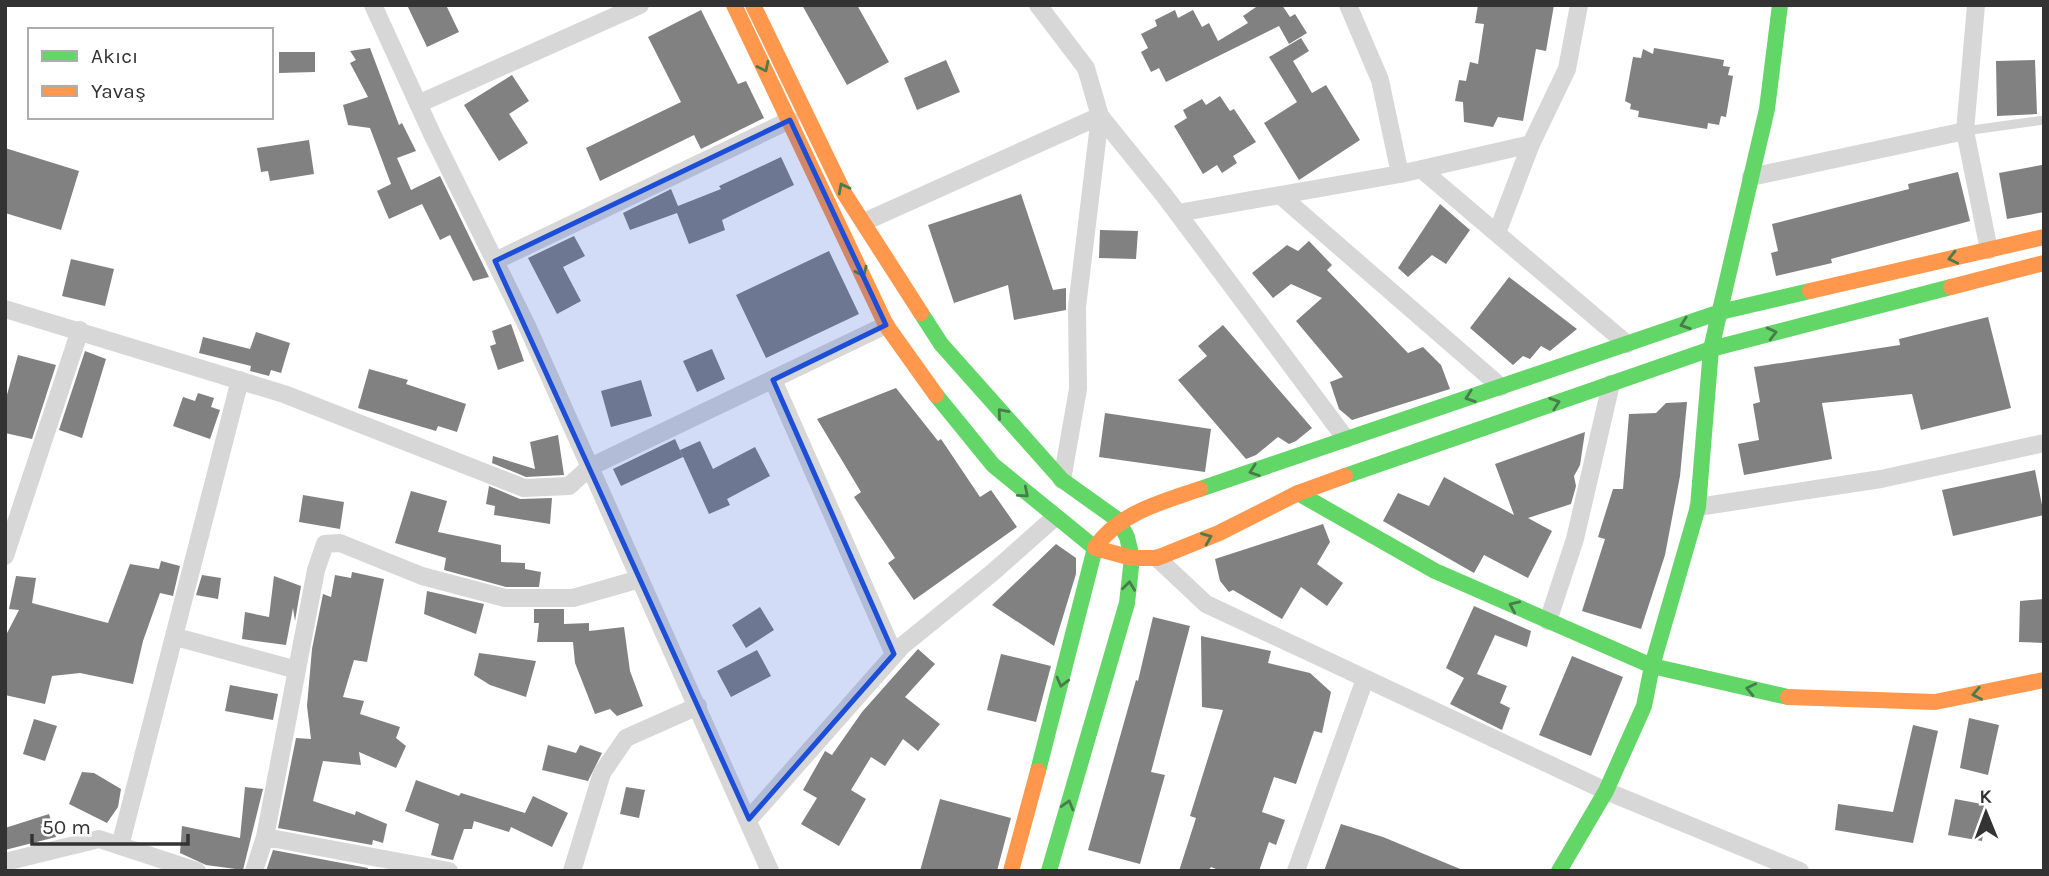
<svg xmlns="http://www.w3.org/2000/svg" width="2049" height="876" font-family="Karla,sans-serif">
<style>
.building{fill:#818181}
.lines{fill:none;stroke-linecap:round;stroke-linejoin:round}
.lane{stroke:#d7d7d7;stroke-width:9}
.street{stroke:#d7d7d7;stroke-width:18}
.fast{stroke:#63d668;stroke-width:16}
.slow{stroke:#ff974d;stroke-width:16}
.oneway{stroke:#497c4b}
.marked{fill:#1d4ed8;fill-opacity:0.2;stroke:#1d4ed8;stroke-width:5;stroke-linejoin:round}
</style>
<rect width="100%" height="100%" fill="#fff"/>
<path class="building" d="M407,5H446L459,32L427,47Z
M802,5H857L889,62L847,85Z
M1259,5H1282L1290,17L1295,14L1307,33L1289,44L1279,26L1166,82L1159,68L1151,72L1141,52L1148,48L1141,34L1157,26L1155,20L1175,10L1178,18L1193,10L1202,27L1209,23L1218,41L1248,23L1243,16Z
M1478,5H1554L1546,51L1536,49L1523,121L1498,117L1493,127L1464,122L1463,102L1455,101L1459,80L1466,81L1470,62L1478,64L1484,24L1475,23Z
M701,10L738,84L746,81L764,118L701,149L694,135L600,181L586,148L681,102L648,37Z
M1301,38L1309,51L1293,61L1312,93L1326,85L1360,140L1299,180L1264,123L1297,102L1269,57Z
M370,48L399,125L402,123L416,151L397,158L411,190L440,176L489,277L473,281L450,235L440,240L422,204L389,219L377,191L391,184L370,128L348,125L343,105L368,97L350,63L356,60L350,51Z
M1654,48L1724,60L1723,66L1730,67L1728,75L1733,76L1726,117L1721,116L1719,125L1708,123L1707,129L1638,117L1639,111L1630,109L1631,104L1625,101L1633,57L1641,58L1643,49L1653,54Z
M279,52H315V72L279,73Z
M946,60L960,92L917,110L904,78Z
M2035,60L2037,114L1997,116L1996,61Z
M512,75L529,101L509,114L528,143L499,161L464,105Z
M1220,96L1230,111L1234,109L1256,142L1233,156L1237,163L1222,173L1217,165L1203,174L1174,126L1187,118L1183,110L1202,99L1206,105Z
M309,140L314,174L270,181L268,171L261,172L257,148Z
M5,148L79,171L61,230L5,213Z
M781,157L794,185L722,220L725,230L689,244L677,213L630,230L623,213L671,189L678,206L721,189L719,186Z
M2042,165L2044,212L2007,219L1999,173Z
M1958,172L1970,221L1831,259L1832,263L1776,276L1771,253L1778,251L1772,224L1909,189L1908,184Z
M1021,194L1053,290L1066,288V310L1014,320L1008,285L954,303L928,225Z
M1440,204L1470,230L1446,264L1432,255L1408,277L1398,268Z
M1100,230L1138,231L1136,259L1099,258Z
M574,236L585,256L563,267L581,301L557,314L528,258Z
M1309,241L1332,265L1327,270L1408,353L1423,347L1441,365L1450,389L1352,420L1339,409L1330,382L1343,377L1296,321L1322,298L1291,284L1273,298L1252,273L1287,245L1298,251Z
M829,251L859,314L766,358L736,295Z
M71,259L114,269L105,306L62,296Z
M1509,277L1577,329L1550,351L1541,346L1530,359L1523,356L1513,365L1470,328Z
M1988,317L2011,408L1921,430L1912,394L1822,403L1832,459L1744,475L1738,444L1759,440L1753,404L1760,402L1754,367L1900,345L1899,339Z
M511,324L524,361L498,370L490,346L496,344L492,331Z
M1223,325L1312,428L1296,441L1289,444L1278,437L1256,455L1246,459L1178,380L1207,356L1198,346Z
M256,332L290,343L281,373L271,370L269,376L250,371L251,366L199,353L203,337L250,349Z
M712,349L725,379L697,392L683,361Z
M85,351L106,359L82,438L59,430Z
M18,355L56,365L32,439L5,433V402Z
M369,369L408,380L406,384L466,404L457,432L438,426L436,431L358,408Z
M641,380L652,416L611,427L601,391Z
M896,388L938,441L941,439L980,497L991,490L1017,527L914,600L888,563L895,558L854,497L861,492L817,419Z
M198,393L214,398L211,407L220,410L210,439L173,426L183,397L195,401Z
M1687,402L1680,476L1665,555L1641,629L1582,611L1605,539L1598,537L1613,489H1623L1629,414L1656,413L1666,403Z
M1105,413L1211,429L1205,472L1099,457Z
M1585,432L1580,465L1574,476L1576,486L1571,504L1528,518L1552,531L1528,578L1484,555L1474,573L1383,521L1398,493L1429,506L1444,477L1514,515L1495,464Z
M558,435L564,475L526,477L492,463L493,456L535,469L530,442Z
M675,439L683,457L621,486L613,469Z
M700,441L713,469L755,447L770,476L727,499L730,505L709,514L680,450Z
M2035,470L2044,515L1953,536L1942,490Z
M489,486L520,499L552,498L550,524L494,515L495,506L486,504Z
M411,491L447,501L438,532L501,545V562L525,563V569L541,572L539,587H506L444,570L446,558L395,543Z
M303,495L344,502L340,529L299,522Z
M1323,524L1330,542L1317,564L1343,583L1327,606L1301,587L1282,619L1233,590L1229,592L1220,581L1215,559Z
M1056,544L1076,558V574L1054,646L992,605Z
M161,561L180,566L173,596L160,593L143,641L133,684L80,673L52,676L45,704L5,695V637L19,610L9,609L16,576L36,578L32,603L108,623L130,564L159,569Z
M352,572L384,579L367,662L354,660L343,697L364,701L360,714L400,727L396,738L406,746L396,768L359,752L361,765L323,761L313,801L355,815L356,811L387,824L383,843L373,840L372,845L278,828L296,738L311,739L307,706L312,649L323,594L331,597L335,575L351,578Z
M202,575L221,578L218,599L196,595Z
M274,576L301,586L295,621L293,608L286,645L242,639L245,612L269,617Z
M427,591L484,604L476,634L424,614Z
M2044,599V643L2019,642L2020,601Z
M1474,606L1531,631L1527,647L1495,635L1477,674L1507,686L1500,703L1510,708L1502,730L1450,704L1464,678L1446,668Z
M760,607L774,630L746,648L732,625Z
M534,609H564V624L589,623V631L624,627L630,671L643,706L617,716L610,709L595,714L575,663L573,642H537L539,623H534Z
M1153,617L1190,626L1151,772L1165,775L1140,864L1088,850L1136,680L1138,681Z
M1201,636L1271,651L1268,663L1310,673L1331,692L1322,733L1314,731L1296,784L1274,777L1262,812L1285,820L1276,845L1269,842L1259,871H1221L1211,867L1208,871H1179L1196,818L1190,816L1223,710L1202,707Z
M918,649L935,664L905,697L940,724L918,751L903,739L885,766L871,757L851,790L866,799L839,846L801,824L817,798L803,790L825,751L832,755L862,712Z
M757,650L771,676L731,697L717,671Z
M479,653L536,661L526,697L490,685L474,675Z
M1001,654L1051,666L1036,722L987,710Z
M1572,656L1623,677L1591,756L1539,735Z
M230,685L278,694L273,720L225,711Z
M1969,718L1999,725L1988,775L1960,768Z
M34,719L57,726L45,761L23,754Z
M1913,725L1938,731L1913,843L1835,830L1838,804L1893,812Z
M548,745L576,753L580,745L602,753L588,781L542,770Z
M82,772L94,773L121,789L118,807L107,823L69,804Z
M416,780L459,796L461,793L525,813L533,796L568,813L552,847L511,827L509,832L474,821L472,829H464L453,860L438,857L431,855L439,824L405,811Z
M245,787L263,789L243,870L206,865L180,853L182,826L240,838Z
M626,787L645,790L639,818L620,814Z
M940,799L1011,818L997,871H920Z
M1955,799L1987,805L1982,841L1948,835Z
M49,814L56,837L5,850V828Z
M1341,824L1383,837L1465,871H1324Z
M273,850L368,868L367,871H266Z"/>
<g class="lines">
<path class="lane" d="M1965,131L2044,120"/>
<path class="street" d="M373,5L432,134L527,326L770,871
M1038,5L1086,68L1100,116L1077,307L1078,389L1062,480
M1348,5L1380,80L1400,174
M1976,5L1965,131L1989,250
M418,104L640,5
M1421,169L1627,344
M1751,177L1965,131
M1280,195L1501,387
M1178,213L1400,174L1531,144L1567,69L1579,5
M864,222L1100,116L1164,195L1346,439
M1497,233L1531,144
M495,261L790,120
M5,309L284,394L524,488L569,486L590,467L886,325
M773,380L894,654
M1698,507L1881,479L2044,443
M5,556L80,330
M1157,558L1206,604L1606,791L1800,871
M1548,621L1575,539L1611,384
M176,637L297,670
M749,819L902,646L992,573L1054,518
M265,837L316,570L325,544L340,543L422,576L505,598H573L640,579
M120,846L240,380
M5,862L99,839L197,871
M254,871L265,837L449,871
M572,871L602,773L626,738L698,706
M1296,871L1365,679"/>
<path class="fast" d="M921,313L941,344L1062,480L1118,520L1127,537L1132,558L1127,603L1049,871
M936,395L993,465L1095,548L1038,771
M1345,476L1711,349L1951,287
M1200,489L1720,312L1810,291
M1298,493L1435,571L1652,666L1788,697
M1559,871L1606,791L1644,706L1652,666L1698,507L1711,349L1767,109L1780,5"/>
<path class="slow" d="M734,5L886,325L936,395
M753,5L844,193L921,313
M1951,287L2044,263
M1810,291L2044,237
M1200,489C1162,502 1118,513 1095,548L1132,558H1157L1219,533L1298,493L1345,476
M1788,697L1935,702L2044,680
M1011,871L1038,771"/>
</g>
<defs><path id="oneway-chevron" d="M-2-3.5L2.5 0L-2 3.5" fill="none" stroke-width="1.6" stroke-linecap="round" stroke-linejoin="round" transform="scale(1.75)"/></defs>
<g class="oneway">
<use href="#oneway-chevron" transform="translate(764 67) rotate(64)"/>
<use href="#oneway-chevron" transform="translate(843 188) rotate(-118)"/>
<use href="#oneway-chevron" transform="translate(1953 258) rotate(167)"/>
<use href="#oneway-chevron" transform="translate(862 272) rotate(65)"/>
<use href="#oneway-chevron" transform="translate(1685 324) rotate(161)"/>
<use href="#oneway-chevron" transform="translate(1772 333) rotate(-14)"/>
<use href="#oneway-chevron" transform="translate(1470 397) rotate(161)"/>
<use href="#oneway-chevron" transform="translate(1555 403) rotate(-19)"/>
<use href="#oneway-chevron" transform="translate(1002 413) rotate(-131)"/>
<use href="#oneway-chevron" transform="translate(1254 471) rotate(161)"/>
<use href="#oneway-chevron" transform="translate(1024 493) rotate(40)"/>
<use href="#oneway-chevron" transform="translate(1207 538) rotate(-22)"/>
<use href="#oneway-chevron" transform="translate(1129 586) rotate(-83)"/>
<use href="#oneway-chevron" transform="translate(1514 606) rotate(-156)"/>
<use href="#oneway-chevron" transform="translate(1062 682) rotate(105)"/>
<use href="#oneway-chevron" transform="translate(1751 689) rotate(-167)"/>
<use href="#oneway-chevron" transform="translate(1977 694) rotate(169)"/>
<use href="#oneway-chevron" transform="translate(1068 805) rotate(-74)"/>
</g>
<path class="marked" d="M790,120L886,325L773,380L894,654L749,819L495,261Z"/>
<rect width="2049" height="876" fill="none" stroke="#333333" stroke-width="14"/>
<rect x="28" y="28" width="245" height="91" fill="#ffffff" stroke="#adadad" stroke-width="2"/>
<rect x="42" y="51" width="35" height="10" fill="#63d668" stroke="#adadad" stroke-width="2"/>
<text x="91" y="63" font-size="21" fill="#333333">Akıcı</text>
<rect x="42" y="86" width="35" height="10" fill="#ff974d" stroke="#adadad" stroke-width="2"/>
<text x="91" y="98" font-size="21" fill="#333333">Yavaş</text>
<g transform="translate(1986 813) rotate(359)" stroke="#ffffff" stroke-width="5" paint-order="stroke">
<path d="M0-5L12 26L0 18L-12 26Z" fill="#333333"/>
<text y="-10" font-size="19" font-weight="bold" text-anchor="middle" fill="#333333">K</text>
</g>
<path d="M32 834v10h156v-10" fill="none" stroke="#333333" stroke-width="3.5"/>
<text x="42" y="834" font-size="21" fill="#333333" stroke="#ffffff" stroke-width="5" paint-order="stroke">50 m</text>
</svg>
